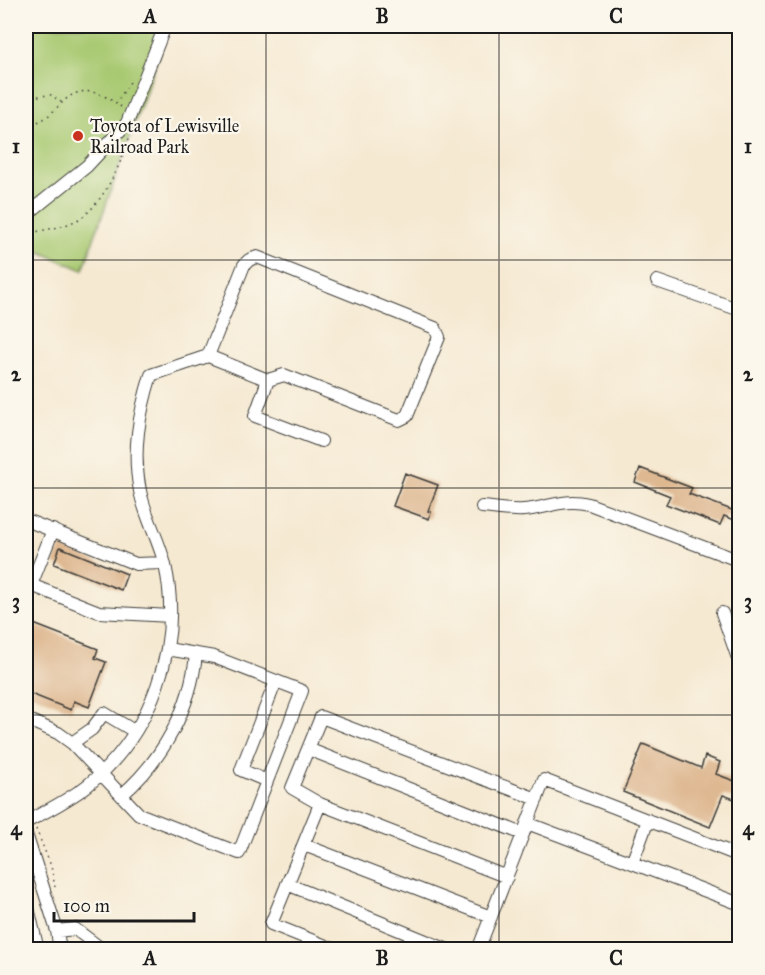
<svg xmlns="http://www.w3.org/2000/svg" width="765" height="975" font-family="'IM FELL Great Primer',serif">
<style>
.green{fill:#a8c971;stroke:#627246;stroke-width:1.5}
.building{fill:#deb891}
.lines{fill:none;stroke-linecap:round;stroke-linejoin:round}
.minor-casing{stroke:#3d3b37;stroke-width:14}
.path{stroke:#3d3b37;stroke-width:1.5;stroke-dasharray:1.5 4.5;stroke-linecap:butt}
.minor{stroke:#fff;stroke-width:12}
.grid{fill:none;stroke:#1c1c1c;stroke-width:1.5;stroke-opacity:0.55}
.poi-dot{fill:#c8321e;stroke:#fbf7ec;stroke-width:2}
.labels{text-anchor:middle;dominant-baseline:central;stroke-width:4.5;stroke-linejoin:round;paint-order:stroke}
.poi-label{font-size:18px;fill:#1c1c1c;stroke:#fbf7ec;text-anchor:start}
.neatline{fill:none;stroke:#1c1c1c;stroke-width:2}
.grid-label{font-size:20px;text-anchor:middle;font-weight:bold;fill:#1c1c1c}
</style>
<rect width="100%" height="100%" fill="#fbf7ec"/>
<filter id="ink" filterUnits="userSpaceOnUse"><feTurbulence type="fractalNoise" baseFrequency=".0167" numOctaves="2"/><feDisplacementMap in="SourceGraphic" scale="12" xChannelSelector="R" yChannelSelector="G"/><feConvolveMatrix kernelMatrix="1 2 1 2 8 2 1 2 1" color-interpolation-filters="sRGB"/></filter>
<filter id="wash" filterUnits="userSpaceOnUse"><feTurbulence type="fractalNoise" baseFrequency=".008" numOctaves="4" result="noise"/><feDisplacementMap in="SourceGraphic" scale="24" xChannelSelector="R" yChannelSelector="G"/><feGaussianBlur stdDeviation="1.35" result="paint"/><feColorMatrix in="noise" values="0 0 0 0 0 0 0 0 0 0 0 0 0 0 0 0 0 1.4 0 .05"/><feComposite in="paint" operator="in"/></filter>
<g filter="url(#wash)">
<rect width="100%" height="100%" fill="#f5e9d2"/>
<path class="green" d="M26,26H169L83,270L26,246Z"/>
<g id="blocks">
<path class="building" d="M640,468L692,488L689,494L740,513V522L724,516L720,525L666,504L670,496L635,482Z
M405,473L438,485L428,511L431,512L429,519L393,506Z
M60,547L127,574L121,590L54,564Z
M26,621L98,649L95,658L106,662L89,707L74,701L71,710L26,692Z
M643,744L701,768L705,756L720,762L716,774L740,783L737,800L723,795L710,827L623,792Z"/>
</g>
</g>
<g filter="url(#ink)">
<use href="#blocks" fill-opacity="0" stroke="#3d3b37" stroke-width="1.5"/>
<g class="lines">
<g class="minor-casing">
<path id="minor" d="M26,215L87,166L127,123L165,26
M657,281L740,310
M268,380L255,416L321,441
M482,507C496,508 510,511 524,510C549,508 562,498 589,504L740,561
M26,520L136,564L164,563
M53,530L31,585L99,612L170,616
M722,613L740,664
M26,719L58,733L72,743L139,814L239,853L302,691L214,657L167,649
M72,743L92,729L104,713L134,731
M308,749L523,834
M267,781L241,770L276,681
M122,795C163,759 191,708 196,654
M320,804L507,877
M26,822C47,811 69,800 88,785C152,733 183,645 165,565C159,540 145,516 140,491C132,451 139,414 151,375L208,356L244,265L249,260L257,257L435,328L439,337L407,416L399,420L284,375L268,380L208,356
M527,823L740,904
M26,834L57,931L60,950
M304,845L491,917
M632,863L648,820
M287,884L448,950
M26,899L38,950
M57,931L75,929L103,950
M336,950L271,924L320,804L292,788L321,717L537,799
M478,950L544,780L740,856"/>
</g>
<path class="path" d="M26,97L51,95L61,102
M121,107L116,103L132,79
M26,123C61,127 62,67 116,103
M26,235C42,229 59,229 75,221C101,210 123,160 130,135
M36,829L51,866L55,887"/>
<use href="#minor" class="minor"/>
</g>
</g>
<path class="grid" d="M266,26V950M499,26V950M26,260H740M26,488H740M26,715H740"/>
<circle class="poi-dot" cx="78" cy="136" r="6"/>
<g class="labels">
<g class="poi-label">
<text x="90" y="126">Toyota of Lewisville<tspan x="90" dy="21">Railroad Park</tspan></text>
</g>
</g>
<rect width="765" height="975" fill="none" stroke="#fbf7ec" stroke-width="66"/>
<path d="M54 912v9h140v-9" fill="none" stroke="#1c1c1c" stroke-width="3"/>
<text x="63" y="912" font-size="18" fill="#1c1c1c" stroke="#fbf7ec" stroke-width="4.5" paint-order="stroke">100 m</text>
<rect x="33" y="33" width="699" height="909" class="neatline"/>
<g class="grid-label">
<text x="150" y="23">A</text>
<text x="382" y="23">B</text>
<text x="616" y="23">C</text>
<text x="16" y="153">1</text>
<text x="748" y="153">1</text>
<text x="16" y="381">2</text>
<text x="748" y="381">2</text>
<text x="16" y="608">3</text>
<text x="748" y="608">3</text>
<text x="16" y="835">4</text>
<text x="748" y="835">4</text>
<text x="150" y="965">A</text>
<text x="382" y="965">B</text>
<text x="616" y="965">C</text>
</g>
</svg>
